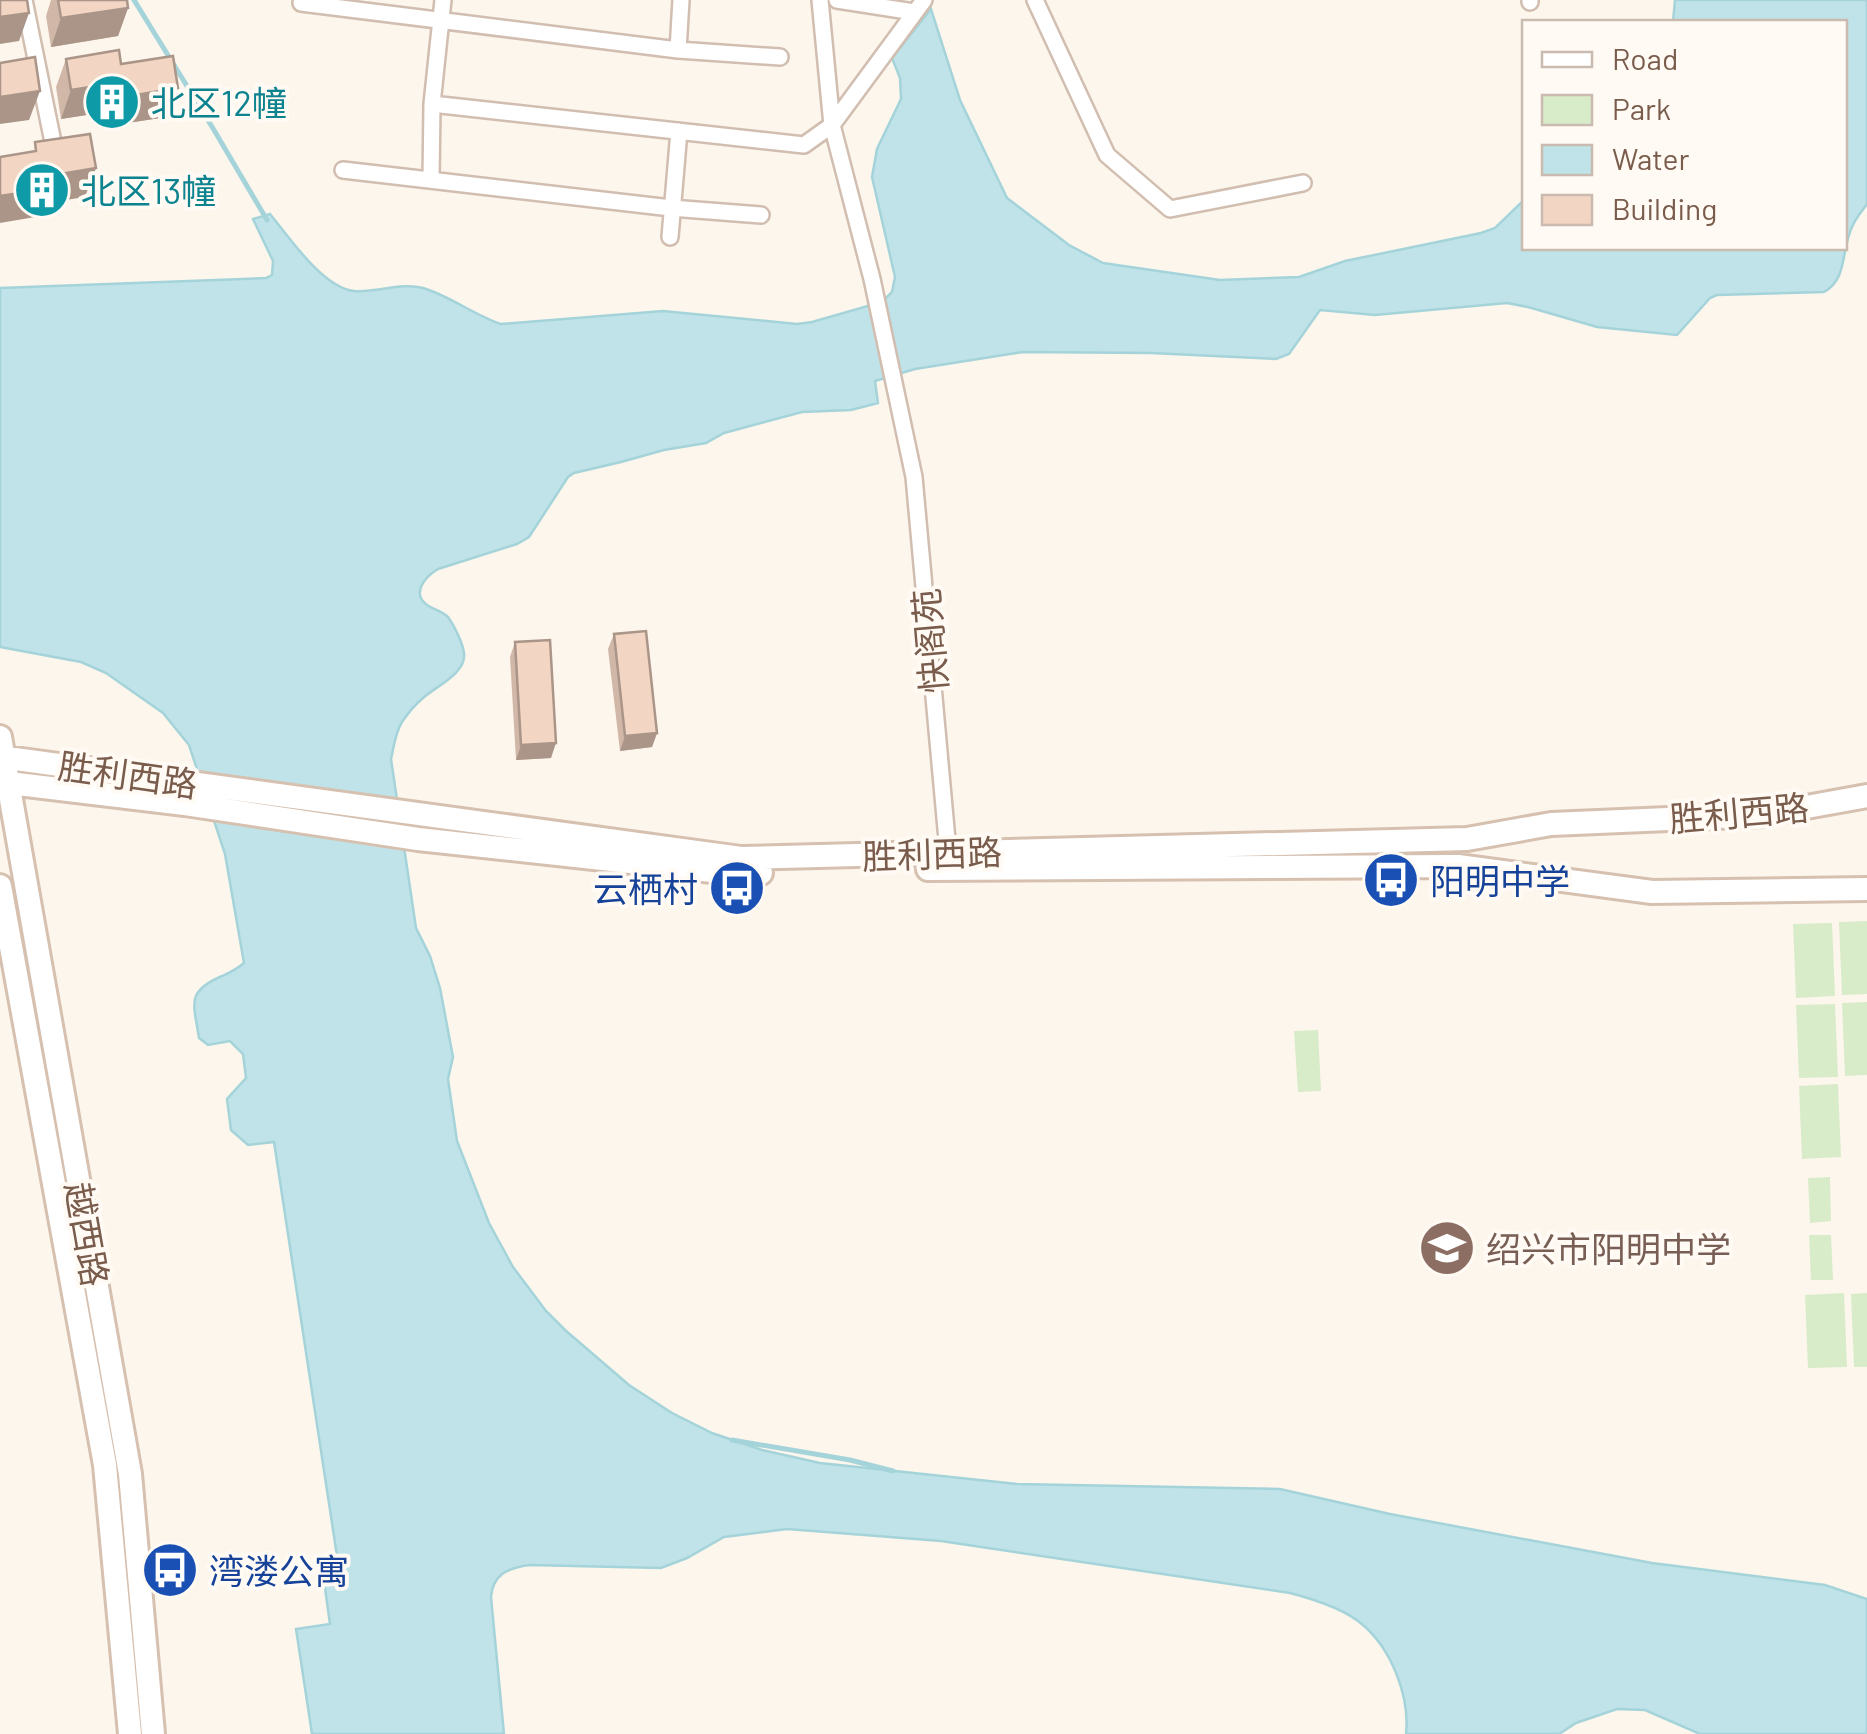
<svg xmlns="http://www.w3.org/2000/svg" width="1867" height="1734" font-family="Barlow,'Noto Sans SC',sans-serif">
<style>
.green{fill:#d8ecc9}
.water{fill:#bfe3e8;stroke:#a5d3da;stroke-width:2.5}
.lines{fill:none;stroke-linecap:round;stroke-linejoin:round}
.stream{stroke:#a5d3da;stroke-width:5}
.street-casing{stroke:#d1beb0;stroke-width:20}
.secondary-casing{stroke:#d6c0b0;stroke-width:28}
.street{stroke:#fff;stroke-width:15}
.secondary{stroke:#fff;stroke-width:22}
.wall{fill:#d1b7a8}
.shaded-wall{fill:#aa9588}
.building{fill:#f3d5c3;stroke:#aa9588;stroke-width:2.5}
.labels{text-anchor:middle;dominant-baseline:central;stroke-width:8;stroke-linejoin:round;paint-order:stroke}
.culture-label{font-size:35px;fill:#0d838f;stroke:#fffaf3;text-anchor:start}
.street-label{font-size:35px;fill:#7a5c4d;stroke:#fffaf3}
.transit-label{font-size:35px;fill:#164399;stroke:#fffaf3;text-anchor:start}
.education-label{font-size:35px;fill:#785e54;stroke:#fffaf3;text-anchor:start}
</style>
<rect width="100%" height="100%" fill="#fdf6ec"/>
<path class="green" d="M1867,921V994L1842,995L1839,922Z
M1832,923L1835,996L1796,998L1793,924Z
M1867,1002V1075L1845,1076L1842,1003Z
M1835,1004L1838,1077L1799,1078L1796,1005Z
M1318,1030L1321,1091L1298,1092L1294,1031Z
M1838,1084L1841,1157L1802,1159L1799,1086Z
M1830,1177L1831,1221L1810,1223L1808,1178Z
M1809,1235H1831L1833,1280H1811Z
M1844,1293L1847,1367L1808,1368L1805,1295Z
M1867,1293V1367H1854L1851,1294Z"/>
<path class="water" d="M1675,0H1867V204C1862,211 1856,218 1853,225C1841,247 1848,280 1824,292L1717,295L1710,298L1677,335L1597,327L1528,307L1507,303L1375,315L1320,310L1289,354L1276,359L1151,353L1023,352L915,369L875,381L878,403L851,410L802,412L724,433L706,443L664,450L621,462L574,473L568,477L529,537L517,544L438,569C425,577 411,593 427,605C434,610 442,611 448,617C454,625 463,644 464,653C467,673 435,687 423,698C416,704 408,713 402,722C395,733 394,747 391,759L416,928L430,956L440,988L453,1057L448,1079L457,1141L489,1223L513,1267L546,1311L565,1330L629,1385L672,1413L712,1433L762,1450L820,1463L1017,1484L1280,1489L1390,1514L1652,1563L1825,1585L1867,1599V1734H1700L1645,1710L1617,1709L1576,1723L1559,1734H1406C1410,1697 1392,1650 1363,1625C1345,1609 1313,1599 1290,1593L941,1541L787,1529L724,1537L687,1558L661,1568L529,1565C508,1568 493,1574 491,1597L504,1734H312L296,1629L330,1624L321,1559L337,1556L274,1142L248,1145L231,1130L227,1099L246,1078L243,1054L230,1041L208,1045L199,1038C194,1004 185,992 222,976C231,972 236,970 244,963L225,854L189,745L163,713L106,673L81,662L0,647V288L266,278L272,275L273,261L253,219L270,214C289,237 323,288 354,291C376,293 401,282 423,288C450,296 474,315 501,324L663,311L797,324L812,322L882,302L892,292L895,277L872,177L877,149L901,99L900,78L892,58L931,9L960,100L1007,198L1069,245L1103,263L1220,280L1299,277L1345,261L1481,233L1495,228L1524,200V248H1844V22H1673Z"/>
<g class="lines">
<path class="stream" d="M134,0L214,130L267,220
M732,1440L850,1460L893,1471"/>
<g class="street-casing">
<path id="street" d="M24,0L55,152
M443,0L432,104L804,145L832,125L872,279L914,477L949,862
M820,0L832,125L924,0
M837,0L914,12
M1035,0L1107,155L1170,209L1303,183
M1530,0V2
M301,3L678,50L780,57
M678,50L681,0
M343,170L671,208L761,215
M431,180L432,104
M670,237L679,131"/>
</g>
<g class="secondary-casing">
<path id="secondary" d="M0,737L130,1474L153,1734
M0,757L741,858L1467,839L1551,824L1762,815L1867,796
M0,782L185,804L418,839L740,874L761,873
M928,869L1458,866L1652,892L1867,889
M0,886L105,1465L130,1734"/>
</g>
<use href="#street" class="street"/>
<use href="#secondary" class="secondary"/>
</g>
<path class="wall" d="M51,0H127L128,8L118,36L51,47L46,16Z
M66,59L121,64L167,117L114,125L112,111L61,119L56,87Z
M614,634L657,733L652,747L620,751L608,649Z
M515,642L551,758L516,760L510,657Z"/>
<path class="shaded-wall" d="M128,8L118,36L51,47L61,18Z
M29,13L19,41L0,44V17Z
M122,82L112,111L61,119L71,90Z
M178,88L167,117L114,125L124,97Z
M40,91L29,120L0,124V97Z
M96,168L85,197L40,204L35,217L0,223V196L43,177Z
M657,733L652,747L620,751L625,736Z
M556,743L551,758L516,760L521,745Z"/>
<path class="building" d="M0,0H27L29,13L0,17Z
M58,0H127L128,8L61,18Z
M119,50L121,64L173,56L178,88L124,97L122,82L71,90L66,59Z
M35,57L40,91L0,97V63Z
M90,134L96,168L43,177L45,189L0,196V157L36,151L35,142Z
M646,631L657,733L625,736L614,634Z
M550,640L556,743L521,745L515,642Z"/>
<defs>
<g id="building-disc" transform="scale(2.875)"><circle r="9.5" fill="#0f9aa8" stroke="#fffaf3"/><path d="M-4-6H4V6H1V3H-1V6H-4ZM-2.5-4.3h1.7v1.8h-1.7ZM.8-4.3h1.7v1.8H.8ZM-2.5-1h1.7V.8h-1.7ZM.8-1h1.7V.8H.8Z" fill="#fff"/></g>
<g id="bus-disc" transform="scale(2.875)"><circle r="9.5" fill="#1a4fb4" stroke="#fffaf3"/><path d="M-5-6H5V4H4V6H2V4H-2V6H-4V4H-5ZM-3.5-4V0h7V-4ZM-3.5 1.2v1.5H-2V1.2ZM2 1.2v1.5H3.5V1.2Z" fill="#fff"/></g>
<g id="school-disc" transform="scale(2.875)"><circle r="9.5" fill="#8d6e63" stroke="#fffaf3"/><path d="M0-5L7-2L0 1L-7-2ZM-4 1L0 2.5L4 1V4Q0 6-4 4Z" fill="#fff"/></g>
</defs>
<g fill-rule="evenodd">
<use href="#building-disc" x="112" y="102"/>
<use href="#building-disc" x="42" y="190"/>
<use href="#bus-disc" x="1391" y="880"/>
<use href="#bus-disc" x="737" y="888"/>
<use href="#school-disc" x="1447" y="1248"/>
<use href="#bus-disc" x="170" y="1570"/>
</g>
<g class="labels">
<g class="culture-label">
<text x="151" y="102">北区12幢</text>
<text x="81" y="190">北区13幢</text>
</g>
<g class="street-label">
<text transform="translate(929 641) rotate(-95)">快阁苑</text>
<text transform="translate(128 774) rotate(8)">胜利西路</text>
<text transform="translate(1739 812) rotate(-5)">胜利西路</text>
<text transform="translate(932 853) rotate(-2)">胜利西路</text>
<text transform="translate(88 1234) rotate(80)">越西路</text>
</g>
<g class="transit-label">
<text x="1430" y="880">阳明中学</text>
<text x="698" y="888" text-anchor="end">云栖村</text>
<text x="209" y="1570">湾溇公寓</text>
</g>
<g class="education-label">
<text x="1486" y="1248">绍兴市阳明中学</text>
</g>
</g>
<rect x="1522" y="20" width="325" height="230" fill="#fffaf3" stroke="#cabbb1" stroke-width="2.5"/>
<rect x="1542" y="52" width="50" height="15" fill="#ffffff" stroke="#cabbb1" stroke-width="2.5"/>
<text x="1612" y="70" font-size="30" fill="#7a5c4d">Road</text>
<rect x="1542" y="95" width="50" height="30" fill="#d8ecc9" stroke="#cabbb1" stroke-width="2.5"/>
<text x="1612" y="120" font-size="30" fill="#7a5c4d">Park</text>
<rect x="1542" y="145" width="50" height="30" fill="#bfe3e8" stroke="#cabbb1" stroke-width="2.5"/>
<text x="1612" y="170" font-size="30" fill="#7a5c4d">Water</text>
<rect x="1542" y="195" width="50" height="30" fill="#f3d5c3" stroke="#cabbb1" stroke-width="2.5"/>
<text x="1612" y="220" font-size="30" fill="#7a5c4d">Building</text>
</svg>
